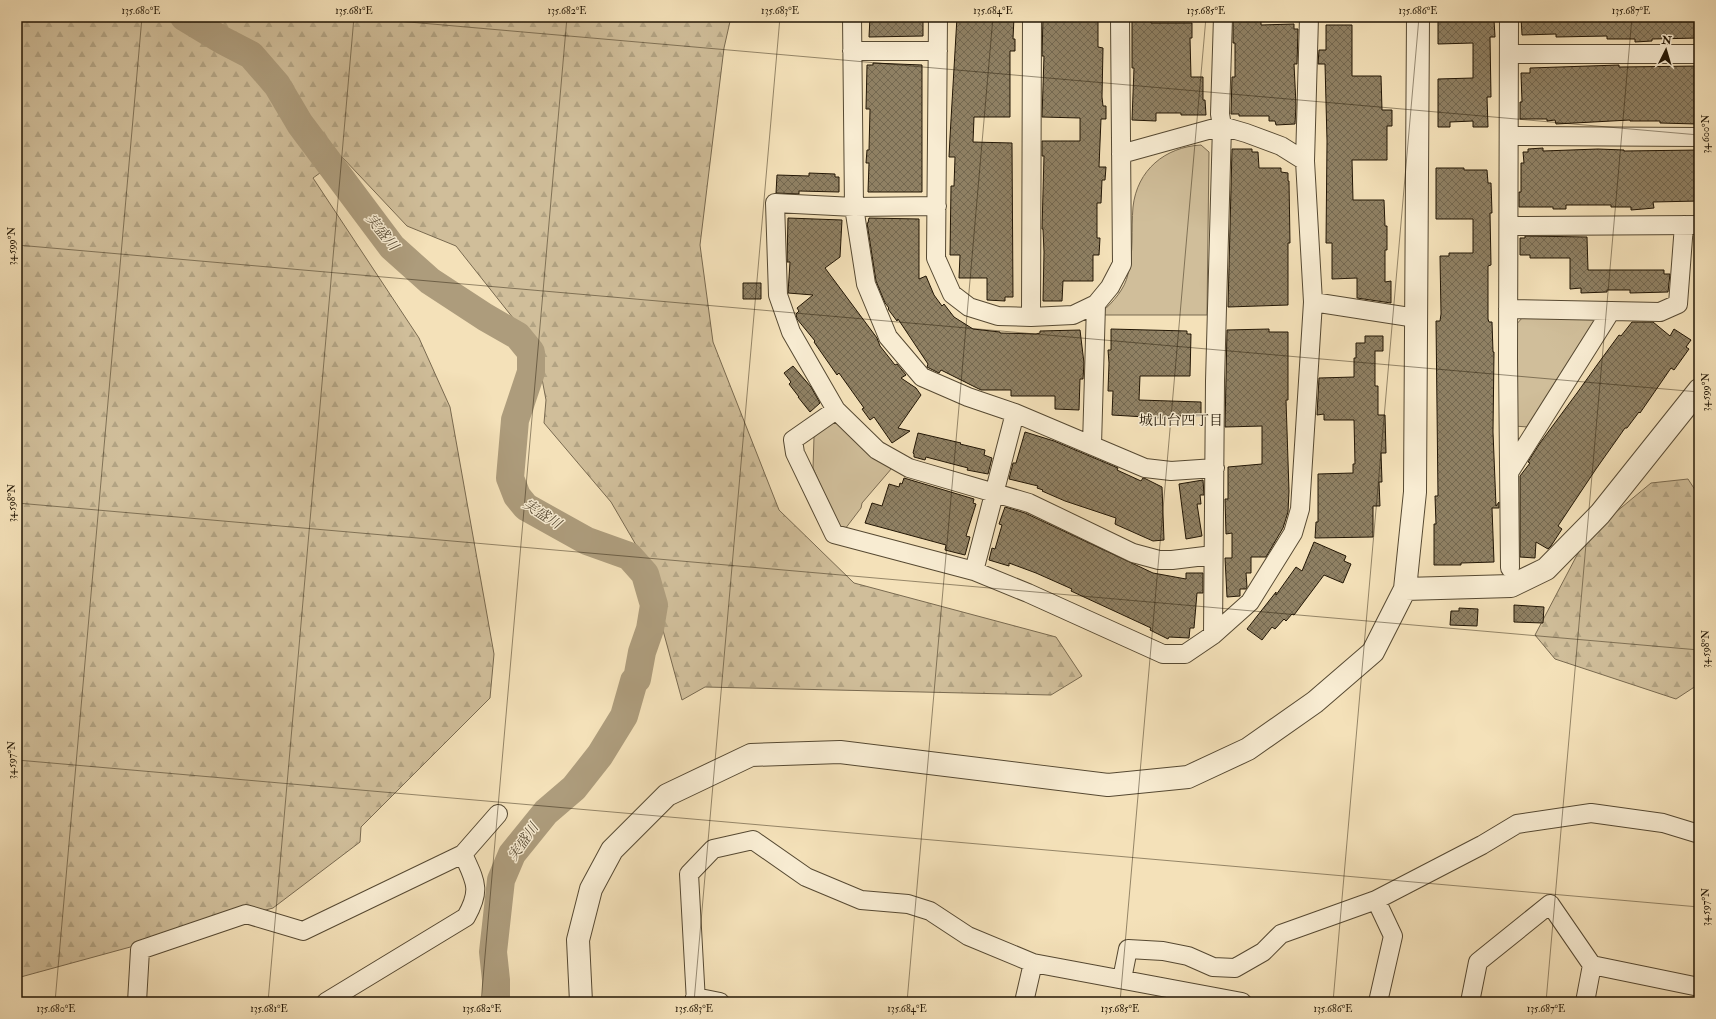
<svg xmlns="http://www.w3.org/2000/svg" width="1716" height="1019" font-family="'IM FELL Double Pica','Noto Serif JP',serif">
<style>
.green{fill:#d0be9a;stroke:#796a50}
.forest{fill:url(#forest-firs);stroke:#796a50}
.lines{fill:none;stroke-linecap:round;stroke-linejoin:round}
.river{stroke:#ad9c7c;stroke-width:28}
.building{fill:url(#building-cross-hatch);stroke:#221605}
.minor-casing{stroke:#564932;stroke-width:20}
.tertiary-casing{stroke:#564932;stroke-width:24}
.minor{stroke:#f8ecd2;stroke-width:18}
.tertiary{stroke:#f8ecd2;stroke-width:22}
.ticks{fill:none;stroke:#221605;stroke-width:1;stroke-opacity:0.45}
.labels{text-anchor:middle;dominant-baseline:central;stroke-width:3;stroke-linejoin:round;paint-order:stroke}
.water-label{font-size:14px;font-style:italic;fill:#5a4c35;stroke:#f8ecd2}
.neighbourhood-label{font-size:14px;fill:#221605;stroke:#f8ecd2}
.neatline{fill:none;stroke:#221605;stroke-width:1.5}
.ticks-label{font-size:10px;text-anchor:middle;fill:#221605}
</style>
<defs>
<pattern id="forest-firs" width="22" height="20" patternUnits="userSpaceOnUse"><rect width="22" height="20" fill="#d0be9a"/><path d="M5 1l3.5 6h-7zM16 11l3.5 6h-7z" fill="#b2a383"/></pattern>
<pattern id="building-cross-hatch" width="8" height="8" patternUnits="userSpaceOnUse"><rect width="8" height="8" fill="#8f8063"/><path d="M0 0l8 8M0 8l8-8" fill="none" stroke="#746850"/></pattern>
</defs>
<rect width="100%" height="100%" fill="#f4e1b9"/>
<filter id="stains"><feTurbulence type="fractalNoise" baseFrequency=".005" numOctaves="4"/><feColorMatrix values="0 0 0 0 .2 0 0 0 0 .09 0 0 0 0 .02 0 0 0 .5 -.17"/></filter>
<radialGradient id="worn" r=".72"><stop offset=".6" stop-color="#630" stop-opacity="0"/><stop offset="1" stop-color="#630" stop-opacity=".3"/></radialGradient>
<path class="green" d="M1201,145L1209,152L1207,315H1102V312C1113,302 1125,289 1128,274C1134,252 1131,230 1133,207C1137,170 1165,147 1201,145Z
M1523,317L1593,318L1599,331L1528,427L1514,426V327Z
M833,422L846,424L892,468L862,503L861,508L845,529L839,527L813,468L814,437Z"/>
<path class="forest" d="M17,17H731L724,48L700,245L713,342L779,510L854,583L1056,637L1082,676L1051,695L705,687L682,700L643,557L611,502L544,423L546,400L536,347L456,246L407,226L342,157L313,178L419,338L450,407L494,654L490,698L361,827L360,842L273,908L17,978Z
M1688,479L1699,496V684L1676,699L1555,659L1535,635L1587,536L1651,483Z"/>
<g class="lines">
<path class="river" d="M184,17L222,40L251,55L277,85L300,124L392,247L430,281L485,317L518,336L531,352V372L515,420L510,478L517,496L526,507L587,541L629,556L645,574L654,605L650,629L642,652L637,679L634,681L624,716L600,755L574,788L546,812L512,854L501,880L493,952L496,980V1002"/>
</g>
<path class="building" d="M870,17H923V36L869,37Z
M957,17H1014L1013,39H1015V51H1010V117H974L973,142L1012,143L1013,297H1005V301L987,300V278H959L960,255H950L951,186H954L955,157H949L950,137Z
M1043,17H1098V47L1103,48L1102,97L1103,106H1106V119H1101L1099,167H1106L1105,180H1102L1101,203H1097V238H1100L1099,255H1093V281H1063L1062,301H1043L1044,252L1043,229H1042L1044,156H1042V141H1080V118L1042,117L1044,56H1042Z
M1132,17H1151V23H1192V38H1190L1191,77H1203V100H1205L1206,115H1181V113H1156V121L1132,120L1134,68H1132Z
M1233,17H1261V25L1294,24V29H1298L1297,64H1294L1296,105L1295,124L1276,125L1275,121H1269V116H1239V114H1231L1232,77H1235V43H1233Z
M1438,17H1492V20H1494L1495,37H1490L1491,97H1487L1488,127H1473V121L1450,122V127H1438V79L1473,78V43L1438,44Z
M1521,17H1699V38L1652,39V41L1635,42V39H1607V36L1556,37V34L1522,35Z
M1326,25H1352V76H1381L1382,110H1392V126H1387V160H1352L1353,200H1384L1385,226H1387V250H1385V282L1391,281V303L1357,298V278L1332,279V243H1326L1327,141L1325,64H1318L1319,50H1326Z
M873,63L922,65V192H868L869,163H866L867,150H869L870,109H866L867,65H873Z
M1619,65V67L1699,66V116H1697V124L1660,123V121H1630V120L1556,124L1555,120L1547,121V119H1520V102H1522L1521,73H1530V68Z
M1543,148V151L1598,149L1624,150V151L1699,150V201L1653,202L1654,208L1643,209L1631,210V207H1611V205H1566V209H1553V207H1519V192H1521V163H1524L1523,152H1528V149Z
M1232,149H1252V152H1258L1259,168H1281V172L1288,173V181H1289L1290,243H1288V305L1228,307Z
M1436,168H1464V170H1487L1488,183H1491L1492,213H1490L1491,265L1488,266V319L1489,322H1492L1493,352H1494L1493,432L1496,506L1499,502V508H1492L1494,562L1461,563V565H1434V524H1436L1435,496H1438L1436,321H1440L1441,314L1440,256H1449V253H1473V219H1436Z
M809,173L835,174V177H839V192L799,191V194L776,193L777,175L809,176Z
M788,218L842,220L840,257L825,268L877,338L880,346L895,365L897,364L906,375L901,378L916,388L921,395L898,428L910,431L892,443L874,417L870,420L862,409L864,408L839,373L837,375L814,342L815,341L797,319L796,314L799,311L797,308L813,295L788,293L790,262H787Z
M869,218L919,219V279L926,276L934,295L942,306L944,304L954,317L973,329L1000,332V333L1036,334L1040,333V331L1080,330L1084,363L1083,379H1080L1079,410L1055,409V396H1011V390H981L941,370L939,373L927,367L928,364L898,319L897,321L888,309L889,308L885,303L876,281L867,223H868Z
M1525,236L1587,237L1588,270H1664V274H1670L1668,292L1630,293V290H1607V292L1581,293V288L1570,289V258H1530V255H1520V238H1525Z
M743,283H761V299H743Z
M1632,322H1653L1670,336L1674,329L1691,340L1686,347L1689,349L1674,370L1671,368L1640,413L1639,412L1627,428H1625L1596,469L1558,526L1562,529L1551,546L1548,549L1536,542L1535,558L1520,557V476L1530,463L1528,462L1540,443L1577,393L1597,365L1619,335L1621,336Z
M1111,329L1187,331V334H1191L1190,376H1140L1139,400L1201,402V416H1178V419L1112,415L1113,391H1108L1109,363L1108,350H1111Z
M1269,329V332H1288V400H1286L1289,491L1288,512L1283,528L1266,557H1251V573H1246L1247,587L1246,589H1240V596L1227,597L1225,558H1232V533L1226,534L1225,499H1228V467L1262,464V426L1225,427L1227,330Z
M1365,336H1383V351H1375V386H1378V415H1385L1386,453H1381L1382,482H1379L1380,506H1373V537L1315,538L1316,522H1318V474L1353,473V464H1355L1354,420H1324V414L1317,415L1319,378L1354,377V358H1356V343H1365Z
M793,366L811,387L820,403L810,412L798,397H799L789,384L791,382L784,373Z
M1025,432L1054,441L1118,468L1117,470L1141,481L1143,478H1144L1162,487L1164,540L1153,541L1117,525L1115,524L1116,518L1065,501L1042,491L1043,490L1037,488L1038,486L1009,479L1013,463H1016Z
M918,433L961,443L960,444L985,450L984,455L992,458L988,474L967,470L968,468L926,457L925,460L914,457V454L913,453Z
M904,478L974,499L973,503L976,504L966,536L970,537L965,555L945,550L946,545L865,523L872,503L882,506L889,484L899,487L900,483L902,484Z
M1203,480L1204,495H1200L1201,504H1197L1202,536L1186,539L1179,484Z
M1005,507L1025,513L1153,573L1186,579V573H1203V593H1197L1194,628H1190L1189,638L1169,637L1168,639L1150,630L1151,628L1071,591L1072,589L1036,573L1009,563V566L989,560L992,548L995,549L1002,525L999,524Z
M1314,542L1346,556L1344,561L1351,564L1343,583L1324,575L1294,615L1292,614L1286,621L1284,619L1275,629L1272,627L1262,640L1247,629L1276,592V595L1296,567L1302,571Z
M1514,605L1544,607L1543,623L1514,622Z
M1459,608L1478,609L1477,626L1450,625L1451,611H1459Z"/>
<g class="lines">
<g class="minor-casing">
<path id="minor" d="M852,17L854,207L866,284L888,337L922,377L968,397L1015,413L1145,468L1171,471L1215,468
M938,17L936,258L952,294L969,307L998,316L1031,317L1073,315L1096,304L1110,287L1122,264L1120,17
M1509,17L1508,359L1510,568
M852,51H938
M1509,54H1699
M1509,136L1699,137
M1121,154L1222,126L1246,133L1281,146L1305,161
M937,206L854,207L775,203L778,295L791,332L836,410L793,440L795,453L834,534L974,571L1028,593L1163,654H1185L1213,635L1250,602L1293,533L1300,509L1313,302L1305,161L1309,17
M1509,226L1699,225
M1313,302L1416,318
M1508,309L1660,312L1678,304L1684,225
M1031,317L1032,17
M836,410L877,450L909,468L1029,503L1133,553L1159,560H1172L1213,555
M1092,445L1096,304
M1510,471L1611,311
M974,571L1015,413
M1213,635L1215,381L1222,126L1220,114L1223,17
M1376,900L1393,936L1378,1002
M1122,979L1128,949L1163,951L1188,956L1213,967L1235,968L1263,952L1281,934L1376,900L1482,845L1517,824L1591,813L1663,823L1699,834
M695,997L720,1002
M137,1002L140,950L246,914L303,931L463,854L498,814
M326,1002L466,917C482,889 475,881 463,854
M696,1002L689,874L713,849L753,840L806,877L861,900L908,904L930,911L968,936L1033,963L1242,1002
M1024,1002L1033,963
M1470,1002L1478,962L1550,904L1592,965L1699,987
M1585,1002L1592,965"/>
</g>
<g class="tertiary-casing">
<path id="tertiary" d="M1405,589L1511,586L1546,569L1600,514L1699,390
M581,1002L578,940L591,889L612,850L667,795L751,755L840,752L1108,785L1188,777L1248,749L1315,702L1373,652L1405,589L1415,492L1418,17"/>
</g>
<use href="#minor" class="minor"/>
<use href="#tertiary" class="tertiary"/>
</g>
<path class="ticks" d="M352,17L1699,135M17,245L1699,392M17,503L1699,650M17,760L1699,907M55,1002L142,17M268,1002L354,17M481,1002L567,17M694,1002L780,17M907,1002L993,17M1120,1002L1206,17M1333,1002L1419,17M1546,1002L1632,17"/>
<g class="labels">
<g class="water-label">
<text transform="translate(382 232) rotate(51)">実盛川</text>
<text transform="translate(542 514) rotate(33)">実盛川</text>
<text transform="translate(523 842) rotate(-55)">実盛川</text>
</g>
<g class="neighbourhood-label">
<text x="1181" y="420">城山台四丁目</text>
</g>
</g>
<rect width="1716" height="1019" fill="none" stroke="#f4e1b9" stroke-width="44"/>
<g transform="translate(1666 50) rotate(5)" stroke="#f8ecd2" stroke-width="3" paint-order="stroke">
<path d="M0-3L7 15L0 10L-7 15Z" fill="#221605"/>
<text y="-6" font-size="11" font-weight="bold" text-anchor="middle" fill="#221605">N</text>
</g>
<rect x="22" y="22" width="1672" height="975" class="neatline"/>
<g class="ticks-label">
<text x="141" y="14">135.680°E</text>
<text x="354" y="14">135.681°E</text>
<text x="567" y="14">135.682°E</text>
<text x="780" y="14">135.683°E</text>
<text x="993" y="14">135.684°E</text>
<text x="1206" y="14">135.685°E</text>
<text x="1418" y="14">135.686°E</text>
<text x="1631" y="14">135.687°E</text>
<text transform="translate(1705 134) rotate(-90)" y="4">34.600°N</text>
<text transform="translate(11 246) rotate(-90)" y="4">34.599°N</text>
<text transform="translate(1705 392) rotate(-90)" y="4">34.599°N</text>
<text transform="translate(11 503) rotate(-90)" y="4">34.598°N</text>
<text transform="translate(1705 649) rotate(-90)" y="4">34.598°N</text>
<text transform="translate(11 760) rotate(-90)" y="4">34.597°N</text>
<text transform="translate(1705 907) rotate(-90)" y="4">34.597°N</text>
<text x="56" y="1012">135.680°E</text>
<text x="269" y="1012">135.681°E</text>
<text x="482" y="1012">135.682°E</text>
<text x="694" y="1012">135.683°E</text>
<text x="907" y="1012">135.684°E</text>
<text x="1120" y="1012">135.685°E</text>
<text x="1333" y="1012">135.686°E</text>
<text x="1546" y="1012">135.687°E</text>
</g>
<rect width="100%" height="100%" filter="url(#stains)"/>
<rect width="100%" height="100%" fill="url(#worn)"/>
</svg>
